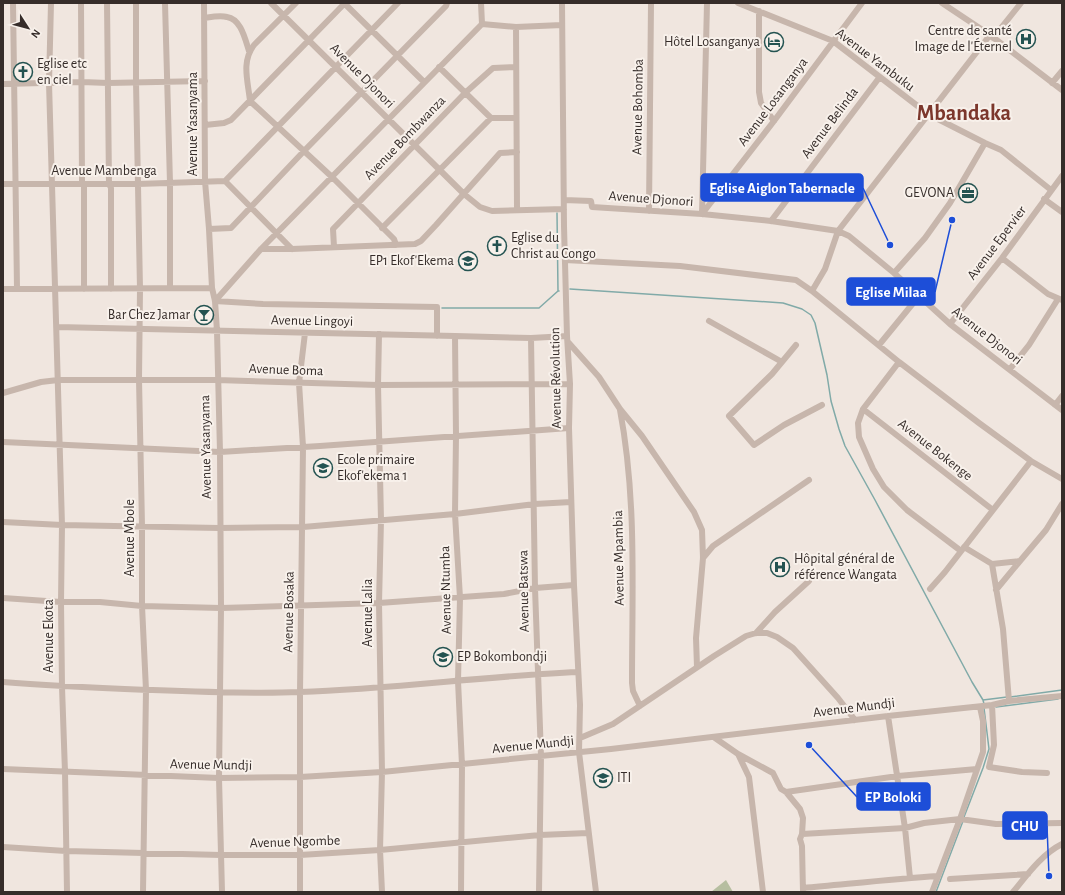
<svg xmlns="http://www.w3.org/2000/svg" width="1065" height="895" font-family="'Alegreya Sans',sans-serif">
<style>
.green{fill:#b6bea0}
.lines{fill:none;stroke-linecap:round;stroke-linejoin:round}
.stream{stroke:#81aaa8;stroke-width:1.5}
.minor{stroke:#c7b6ac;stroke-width:6}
.labels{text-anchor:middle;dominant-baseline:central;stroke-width:4;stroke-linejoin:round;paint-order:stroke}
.poi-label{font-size:14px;fill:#362d2a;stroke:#f8f1eb;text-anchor:start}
.street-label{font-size:14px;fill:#362d2a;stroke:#f8f1eb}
.town-label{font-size:22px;font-weight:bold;fill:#7c372c;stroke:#f8f1eb}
.leader{fill:none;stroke:#1d4ed8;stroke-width:1.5}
.callout-dot{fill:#1d4ed8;stroke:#f8f1eb;stroke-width:1.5}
.callout{fill:#1d4ed8;stroke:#1d4ed8;stroke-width:1.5}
.callout-label{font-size:15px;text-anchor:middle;font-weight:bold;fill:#fff}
</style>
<rect width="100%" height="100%" fill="#f0e6df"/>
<path class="green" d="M726,880L733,892H711Z"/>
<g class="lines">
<path class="stream" d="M557,213L558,291H559
M570,289L783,303L802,309L811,315L815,323L827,375L831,401L839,429L845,446L875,500L972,682L983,700L984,704
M442,308H539L558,291
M1010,697L1062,690
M983,700L1007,697
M996,707L1058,699
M964,817L983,768L989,749L984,708
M936,892L963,821"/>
<path class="minor" d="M13,3L17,288
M51,3L49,83L62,525L61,602L62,687L65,772L67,892
M81,3L82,183L84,185V289
M107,3L109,184L111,188V289
M136,3V82L140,289L139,379L142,526V606L146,690L143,892
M165,3L170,183V288
M204,3L205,181L209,229L212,288L215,301L217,331L220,452L221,608L219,778L222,892
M271,3L464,194L480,207L492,211L564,209
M296,3L254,45C241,62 248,81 250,101L332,177L394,239L396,245
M344,3L424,82
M562,3L564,226L567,336L570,384L569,428L574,585L580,705L579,752L596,892
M738,3L833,41L928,114L985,143L1001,150L1051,190
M942,3L990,35L1062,90
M759,11V92L761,103L774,121
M204,18C211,17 220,15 227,17C241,19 245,39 249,51
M482,24L516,27L562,25
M516,27L517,210
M993,38L1021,3
M439,67L491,118
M1052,83L1062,71
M3,84L82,82L108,83L205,81
M205,125L224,123L231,120L345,3
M225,181L292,249
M3,184H138L225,181L398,3
M1044,199L1062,212
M564,200L591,201L592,207L702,214L771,221L838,231L849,236L894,273L950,324L1062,410
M649,211L651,3
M702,214L774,121L862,3
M702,214L707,3
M771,221L879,78
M382,228L491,118H516
M209,229L231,228L304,151L446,6L447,3
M334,247L333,229L465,93L493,68L515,67
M261,249H292L415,244L421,241L436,225L500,153L517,152
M1002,258L1048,294L1062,300
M565,260L680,266L796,280L812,291L899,362L979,423L1031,461L1062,479
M894,273L925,238L950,203L985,143
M3,289L212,288
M812,291L825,269L838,231L990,35
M215,301L261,249L482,24L481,3
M215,301L263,304L437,307V336
M709,321L782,362
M950,324L1002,258L1062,176
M57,327L455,336L531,338L567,336
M379,334L378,385L381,520L379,603L382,772L380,850L382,892
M455,336L456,436L455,514L460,598L458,681L462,765L461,892
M531,338L535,588L541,756L539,892
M568,342L599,377L620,409L642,436L694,512L702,530L703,558L696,638L697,667
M796,345L772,374L729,416L754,445L784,425L822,405
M879,345L919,296
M899,362L863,409L858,423L859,437L873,469L884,487L907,510L961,551
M1010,369L1029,345L1058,299
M3,393L41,382L58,380H217L378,385L570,384
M1055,405L1062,396
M863,409L993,510
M620,410C637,499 632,593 632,683L633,691L640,706
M3,442L220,452L320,446L569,428
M3,522L62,525L219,528L303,527L455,514L535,504L571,502
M964,547L992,564L1020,561L1046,530L1062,504
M703,558L713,546L809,480
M992,564L1003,629L1009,701
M930,589L945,572L1031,461
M996,590L1020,561
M3,598L61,602H100L142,606L221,608L379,603L504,594L535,588L574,585
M756,633L775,612L809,581
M3,682C52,686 102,688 151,690C201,692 250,694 300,692C393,689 485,676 578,672
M992,705L994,745L989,767L1022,772L1047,773
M888,716L905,828L910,878
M580,738L613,724L714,656L746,636L756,633H767L777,637L793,648L838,698L855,720
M715,738L738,754L749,777L763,892
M738,754L773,773L781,789L786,792L800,809L803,818L802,834L800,839L802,846L803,892
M3,769L219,778L300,777L382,772L611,749L888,716L992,705L1009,701L1062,696
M786,792L898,776L977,769
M802,834L905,828L924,823L960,819L996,824L1062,823
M3,847L66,851L221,855H300L380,850L540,835L588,833
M950,879L1028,874
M803,888C848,884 893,879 938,876
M300,892V692L303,447L299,383L305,333
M932,892L960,819L983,752V721L980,707
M1013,892C1027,875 1042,854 1062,844"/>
</g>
<defs>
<g id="hospital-ring" transform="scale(1)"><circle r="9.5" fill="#f8f1eb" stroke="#245351" stroke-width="1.5"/><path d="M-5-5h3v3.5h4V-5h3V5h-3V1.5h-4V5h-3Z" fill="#245351"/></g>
<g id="hotel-ring" transform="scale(1)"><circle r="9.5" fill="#f8f1eb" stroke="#245351" stroke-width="1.5"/><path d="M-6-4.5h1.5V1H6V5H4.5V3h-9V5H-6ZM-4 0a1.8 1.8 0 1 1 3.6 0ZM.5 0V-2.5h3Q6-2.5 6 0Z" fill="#245351"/></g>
<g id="church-ring" transform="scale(1)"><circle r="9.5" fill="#f8f1eb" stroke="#245351" stroke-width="1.5"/><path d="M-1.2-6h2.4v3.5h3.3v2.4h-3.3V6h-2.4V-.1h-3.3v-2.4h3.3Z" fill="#245351"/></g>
<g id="office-ring" transform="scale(1)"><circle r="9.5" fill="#f8f1eb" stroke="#245351" stroke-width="1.5"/><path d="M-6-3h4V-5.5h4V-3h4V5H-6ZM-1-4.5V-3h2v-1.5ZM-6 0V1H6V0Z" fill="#245351"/></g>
<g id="school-ring" transform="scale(1)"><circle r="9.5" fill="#f8f1eb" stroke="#245351" stroke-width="1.5"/><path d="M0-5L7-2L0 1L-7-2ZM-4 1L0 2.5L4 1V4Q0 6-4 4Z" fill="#245351"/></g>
<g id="bar-ring" transform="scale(1)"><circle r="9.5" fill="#f8f1eb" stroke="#245351" stroke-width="1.5"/><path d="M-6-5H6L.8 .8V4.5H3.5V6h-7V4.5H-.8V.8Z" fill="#245351"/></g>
</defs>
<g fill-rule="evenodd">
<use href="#hospital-ring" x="1026" y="39"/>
<use href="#hotel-ring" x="774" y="42"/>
<use href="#church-ring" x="23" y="72"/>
<use href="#office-ring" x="968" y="193"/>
<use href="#church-ring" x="497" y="246"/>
<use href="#school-ring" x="468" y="261"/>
<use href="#bar-ring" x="204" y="315"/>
<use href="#school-ring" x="323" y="468"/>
<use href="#hospital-ring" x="780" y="567"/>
<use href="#school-ring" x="443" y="657"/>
<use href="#school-ring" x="603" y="778"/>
</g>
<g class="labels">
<g class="poi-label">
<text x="1012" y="31" text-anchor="end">Centre de santé<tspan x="1012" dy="16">Image de l'Éternel</tspan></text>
<text x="760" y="42" text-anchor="end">Hôtel Losanganya</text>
<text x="37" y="64">Eglise etc<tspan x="37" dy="16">en ciel</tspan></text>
<text x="954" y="193" text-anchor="end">GEVONA</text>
<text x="511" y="238">Eglise du<tspan x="511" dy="16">Christ au Congo</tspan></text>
<text x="454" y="261" text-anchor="end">EP1 Ekof'Ekema</text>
<text x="190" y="315" text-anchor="end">Bar Chez Jamar</text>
<text x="337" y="460">Ecole primaire<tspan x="337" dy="16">Ekof'ekema 1</tspan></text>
<text x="794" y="559">Hôpital général de<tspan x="794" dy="16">référence Wangata</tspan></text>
<text x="457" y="657">EP Bokombondji</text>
<text x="617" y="778">ITI</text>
</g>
<g class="street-label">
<text transform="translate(875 60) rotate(37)">Avenue Yambuku</text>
<text transform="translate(362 76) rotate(45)">Avenue Djonori</text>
<text transform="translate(773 102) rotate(-53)">Avenue Losanganya</text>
<text transform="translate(638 107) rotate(-89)">Avenue Bohomba</text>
<text transform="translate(830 123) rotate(-53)">Avenue Belinda</text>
<text transform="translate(193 124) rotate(-90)">Avenue Yasanyama</text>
<text transform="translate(405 138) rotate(-46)">Avenue Bombwanza</text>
<text x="104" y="171">Avenue Mambenga</text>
<text transform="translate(651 199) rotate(4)">Avenue Djonori</text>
<text transform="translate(997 243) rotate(-53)">Avenue Epervier</text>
<text transform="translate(312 321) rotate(1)">Avenue Lingoyi</text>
<text transform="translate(987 336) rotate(38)">Avenue Djonori</text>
<text transform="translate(286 370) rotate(2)">Avenue Boma</text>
<text transform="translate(556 378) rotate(-91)">Avenue Révolution</text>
<text transform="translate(206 447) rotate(-91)">Avenue Yasanyama</text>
<text transform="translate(935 450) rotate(38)">Avenue Bokenge</text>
<text transform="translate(130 538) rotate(-90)">Avenue Mbole</text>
<text transform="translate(619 558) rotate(-91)">Avenue Mpambia</text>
<text transform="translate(446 590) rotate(-91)">Avenue Ntumba</text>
<text transform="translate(524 591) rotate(-91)">Avenue Batswa</text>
<text transform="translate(289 612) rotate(-89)">Avenue Bosaka</text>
<text transform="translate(368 613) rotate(-90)">Avenue Lalia</text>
<text transform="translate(49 636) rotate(-90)">Avenue Ekota</text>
<text transform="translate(854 708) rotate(-7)">Avenue Mundji</text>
<text transform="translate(533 745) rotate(-6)">Avenue Mundji</text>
<text transform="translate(211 765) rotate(1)">Avenue Mundji</text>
<text transform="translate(295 842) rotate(-2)">Avenue Ngombe</text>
</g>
<g class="town-label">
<text x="964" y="113">Mbandaka</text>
</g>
</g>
<path class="leader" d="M890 245L863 188M952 220L935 292M809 745L857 797M1049 876L1047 826"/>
<g class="callout-dot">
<circle cx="890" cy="245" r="4"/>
<circle cx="952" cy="220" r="4"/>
<circle cx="809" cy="745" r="4"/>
<circle cx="1049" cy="876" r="4"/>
</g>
<g class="callout">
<rect x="701" y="174" width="162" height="27" rx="4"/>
<rect x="847" y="278" width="88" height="27" rx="4"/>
<rect x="857" y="783" width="73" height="27" rx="4"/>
<rect x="1003" y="812" width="44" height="27" rx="4"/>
</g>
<g class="callout-label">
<text x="782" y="193">Eglise Aiglon Tabernacle</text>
<text x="891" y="297">Eglise Milaa</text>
<text x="893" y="802">EP Boloki</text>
<text x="1025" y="831">CHU</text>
</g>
<rect width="1065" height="895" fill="none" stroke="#362d2a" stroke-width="8"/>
<g transform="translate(28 28) rotate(126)" stroke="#f8f1eb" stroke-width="3" paint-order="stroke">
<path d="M0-3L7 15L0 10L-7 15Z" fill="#362d2a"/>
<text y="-6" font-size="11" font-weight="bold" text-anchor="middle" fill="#362d2a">N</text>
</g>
</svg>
